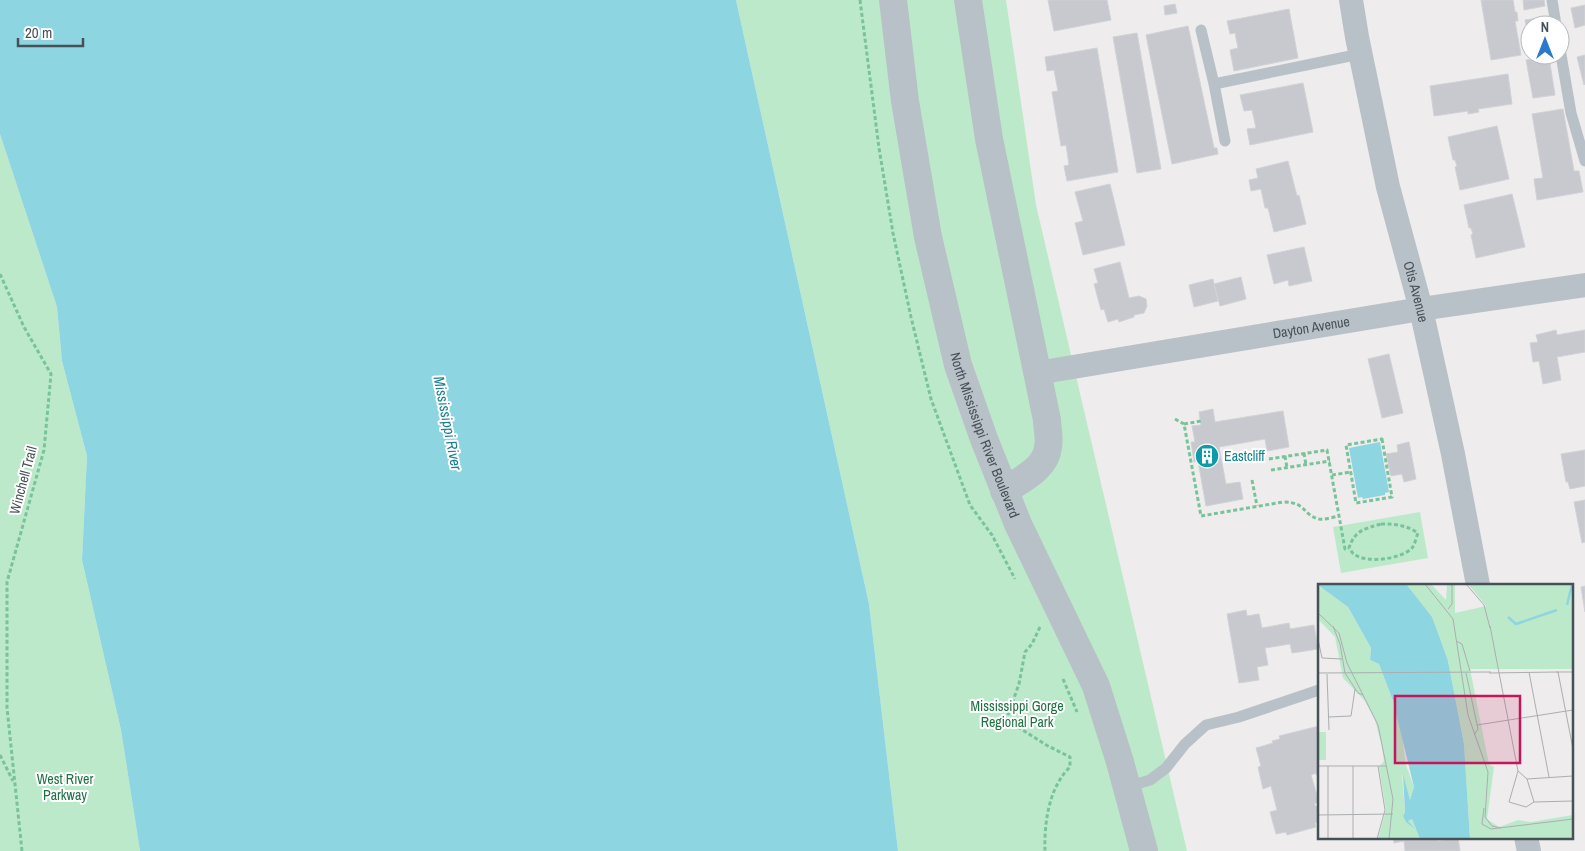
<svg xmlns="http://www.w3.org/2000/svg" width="1585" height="851" font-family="'Archivo Narrow',sans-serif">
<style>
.green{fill:#bde9cb}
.water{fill:#8ed5e2}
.building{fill:#c7c9ce;stroke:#d0d2d7}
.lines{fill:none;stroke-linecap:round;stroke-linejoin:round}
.path{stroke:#79c39a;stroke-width:3;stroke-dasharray:4 2.5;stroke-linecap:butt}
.service{stroke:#b8c1c7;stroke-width:11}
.minor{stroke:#b8c1c7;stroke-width:24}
.tertiary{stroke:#b8c1c7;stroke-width:28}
.labels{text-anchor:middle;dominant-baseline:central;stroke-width:4;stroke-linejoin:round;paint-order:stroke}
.street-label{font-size:14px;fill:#465057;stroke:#fff}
.culture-label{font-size:14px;fill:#0d838f;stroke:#fff;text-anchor:start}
.park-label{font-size:14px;fill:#1f7043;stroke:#fff}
.water-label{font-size:15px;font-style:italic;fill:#1a7e8f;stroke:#fff}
.inset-river{fill:none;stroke:#8ed5e2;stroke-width:2.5}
.inset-road{fill:none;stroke:#abaeb0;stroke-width:1}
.view{fill:#c2185b;fill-opacity:0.15;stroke:#c2185b;stroke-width:2.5}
.inset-edge{fill:none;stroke:#465057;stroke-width:2.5}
</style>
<rect width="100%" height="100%" fill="#eeecec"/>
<path class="green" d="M736,0H1006L1036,205L1187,851H898L869,604Z
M0,134L57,307L62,361L87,456L82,560L121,730L140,851H0Z
M1420,512L1428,558L1341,573L1333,527Z"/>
<path class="water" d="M0,0H736L869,604L898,851H140L121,730L82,560L87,456L62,361L57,307L0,134Z
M1380,442L1389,492L1385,493V495L1363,499L1362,497L1358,498L1349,448Z"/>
<path class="building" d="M1048,0H1107L1111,20L1054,31Z
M1481,0H1513L1515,12H1517L1518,21H1515L1521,55L1491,60Z
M1523,0H1544L1545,6L1524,10Z
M1175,4L1177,13L1165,15L1164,6Z
M1585,5V25L1575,28L1571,8Z
M1289,9L1298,58L1234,71L1230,50L1238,48L1235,33L1230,34L1227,21Z
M1546,17L1547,25H1530V48L1525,20Z
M1188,26L1214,148H1217L1218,154L1172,164L1146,35Z
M1137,33L1161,169L1137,173L1113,37Z
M1097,48L1118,172L1067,181L1064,166L1069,165L1066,145L1061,146L1052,92L1058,91L1054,70L1047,71L1045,57Z
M1585,55V84L1584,85L1577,57Z
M1549,57L1555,95L1533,98L1526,60Z
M1508,74L1512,104L1478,109L1479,112L1468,114V111L1434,116L1430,86Z
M1303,83L1313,132L1250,145L1247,129L1256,128L1252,110L1244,111L1240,95Z
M1563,109L1574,171H1579L1583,192L1537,200L1534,179L1543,178L1532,114Z
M1497,126L1509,179L1460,190L1455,167L1457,166L1455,160H1453L1448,137Z
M1288,161L1297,196L1299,195L1306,224L1274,232L1268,208H1265L1261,189L1251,191L1249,180L1258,178L1256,169Z
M1110,184L1125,245L1083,255L1075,223L1083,221L1075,192Z
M1512,194L1525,247L1476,258L1471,235L1473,234L1471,228H1469L1464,205Z
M1304,247L1312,281L1289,286L1288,280L1274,284L1267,255Z
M1120,262L1129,298L1139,296L1146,299L1147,306L1144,313L1134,315V317L1119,322L1118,319L1108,322L1104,309L1101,310L1094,284L1098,283L1094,269Z
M1241,277L1246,299L1220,306L1214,284Z
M1213,279L1218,301L1194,307L1189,285Z
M1556,330L1557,335L1585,330V352L1557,357L1561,380L1543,384L1539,361L1533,362L1530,343L1538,342L1536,335Z
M1389,354L1403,413L1382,418L1368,359Z
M1213,409L1215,422L1283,411L1289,447L1267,451L1265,439L1219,447L1226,484L1240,482L1243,499L1206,506L1198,461L1194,462L1191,442H1195L1192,426L1201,425L1199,412Z
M1409,442L1416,479L1404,482L1402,474L1391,476L1386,454L1398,452L1397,445Z
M1585,450V486L1570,489L1568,482H1566L1561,454Z
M1585,500V542L1582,543L1574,502Z
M1585,586V612L1581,587Z
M1246,610L1247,616L1259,614L1262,628L1289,623L1290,629L1314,625L1318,649L1292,653L1290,644L1265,648L1268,665L1257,667L1259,680L1239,683L1227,614Z
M1319,726V774L1316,775V773L1311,775L1319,802L1314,804L1319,809V822L1315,823L1316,827L1287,835L1286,832L1276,834L1270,812L1277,810L1271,786L1263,789L1258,767L1261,766L1256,748L1273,743L1272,741L1280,739L1279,736Z
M1393,837H1437L1438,841L1458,837L1460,851H1405L1404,841L1394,843Z"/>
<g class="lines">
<path class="path" d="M860,0L879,148L893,233L911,317L931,399L970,505L992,535L1015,579
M0,274L24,327L51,374L44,450L7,582V708L22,851
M1175,419L1184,424L1201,516L1283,502C1307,502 1302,515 1319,519C1325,520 1333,517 1339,516
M1184,424L1201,421
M1382,439L1392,497L1356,503L1346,445Z
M1304,453L1306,465
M1285,456L1287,468
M1269,459L1327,450L1345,549L1349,548
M1271,470L1330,461
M1332,475L1351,472
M1252,480L1257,506
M1381,524C1395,524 1406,525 1418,533C1416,538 1415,544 1412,548C1402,559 1366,564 1354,554C1352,553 1351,550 1349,548C1355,530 1364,529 1381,524Z
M1040,627L1032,644L1025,652L1019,684L1005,723L1013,724L1048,746L1070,757V767C1049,787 1044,823 1045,851
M1063,679L1077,712
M0,755L13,781"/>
<path class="service" d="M1552,0L1556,25
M1201,30L1214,84
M1560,49L1571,113L1585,161
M1225,141L1214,84L1360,54
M1127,787L1150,780L1166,768L1185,744L1206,725L1239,717L1319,690"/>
<g class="minor">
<path id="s1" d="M1351,0L1357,37L1388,187L1421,309L1453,454L1478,585"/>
<path id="s2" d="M1037,373L1421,309L1585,285"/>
<path d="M1526,837L1529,851"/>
</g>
<g class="tertiary">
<path id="s3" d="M893,0L905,101L928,237L958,365L984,439L1018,524L1096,686L1120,762L1144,851"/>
<path d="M968,0L989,139L1047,420C1047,428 1050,439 1048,447C1046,469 1020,480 1004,491"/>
</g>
</g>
<defs>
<g id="building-disc" transform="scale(1.25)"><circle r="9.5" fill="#0f9aa8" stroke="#fff"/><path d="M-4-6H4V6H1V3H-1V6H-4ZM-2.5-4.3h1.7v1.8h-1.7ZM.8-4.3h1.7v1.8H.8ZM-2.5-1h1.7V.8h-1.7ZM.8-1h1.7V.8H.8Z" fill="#fff"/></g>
</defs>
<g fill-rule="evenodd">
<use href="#building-disc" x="1207" y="456"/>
</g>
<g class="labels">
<g class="street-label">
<text stroke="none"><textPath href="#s1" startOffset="299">Otis Avenue</textPath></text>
<text stroke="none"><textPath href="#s2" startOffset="278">Dayton Avenue</textPath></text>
<text stroke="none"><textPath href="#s3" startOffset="446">North Mississippi River Boulevard</textPath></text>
<text transform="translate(23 480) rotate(-75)">Winchell Trail</text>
</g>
<g class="culture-label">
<text x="1224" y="456">Eastcliff</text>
</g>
<g class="park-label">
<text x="1017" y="706">Mississippi Gorge<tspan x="1017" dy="16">Regional Park</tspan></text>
<text x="65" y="779">West River<tspan x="65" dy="16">Parkway</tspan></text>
</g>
<g class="water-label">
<text transform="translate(448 423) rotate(79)">Mississippi River</text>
</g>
</g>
<g transform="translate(1318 584)">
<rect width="255" height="255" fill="#eeecec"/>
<path d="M88,0H113L128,16L129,0H137V29L168,22L150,0H255V85H152L171,180L176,183L169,235L181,243L200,236L213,238L255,231V255H152L146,160L130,77ZM0,1L30,23L53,64L52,76L61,80L82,136L88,181L96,203L92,216L84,190L87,228L85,232L96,245L90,237L94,235L102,255H60L68,226L61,183L66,177L64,163L57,136L47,117L25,94L17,53L0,35ZM0,148H8V176H0Z" fill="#bde9cb"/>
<path d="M88,0L114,33L130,77L146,160L152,255H102L94,235L90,237L97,245L88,238L85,232L87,228L85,190L92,216L96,203L75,117L61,80L52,76L53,64L30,23L0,1Z" fill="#8ed5e2"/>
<path class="inset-river" d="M249,21L254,0M190,33L198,40L239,26"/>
<path class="inset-road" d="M107,0L135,35L150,131L170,188L167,233L174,242L183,244M148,0L166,21L172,44M130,25L134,20V0M0,29L21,49L29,79L60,141L75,215L71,255M15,42L22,60L27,89L40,109L45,111M172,42L200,187L209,195L216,218L255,217M0,55L4,74L24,75M138,57L144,60L152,87M211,88L231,193M238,88H255M240,88L255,165M0,89L173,88M148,89L160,145L156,151M171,89L240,88M9,90L11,146M10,133L33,132L37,105M159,141L255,126M0,182H69M200,187L191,218L208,223L216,218M209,195L255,192M166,224L164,240L173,245L255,235M0,231L75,230M10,255V182M35,255V182M59,255L67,226L60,182"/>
<path class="view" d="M77,112H202V179H77Z"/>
<rect width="255" height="255" class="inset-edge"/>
</g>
<g transform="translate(1545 40)"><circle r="24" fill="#ffffff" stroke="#b5b9bc"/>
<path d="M0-4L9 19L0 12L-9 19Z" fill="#2a79ca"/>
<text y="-8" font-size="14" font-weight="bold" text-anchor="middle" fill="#465057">N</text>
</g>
<path d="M18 38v8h65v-8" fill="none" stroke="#465057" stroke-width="2.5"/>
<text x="25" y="38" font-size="15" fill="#465057" stroke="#ffffff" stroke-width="4" paint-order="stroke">20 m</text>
</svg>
